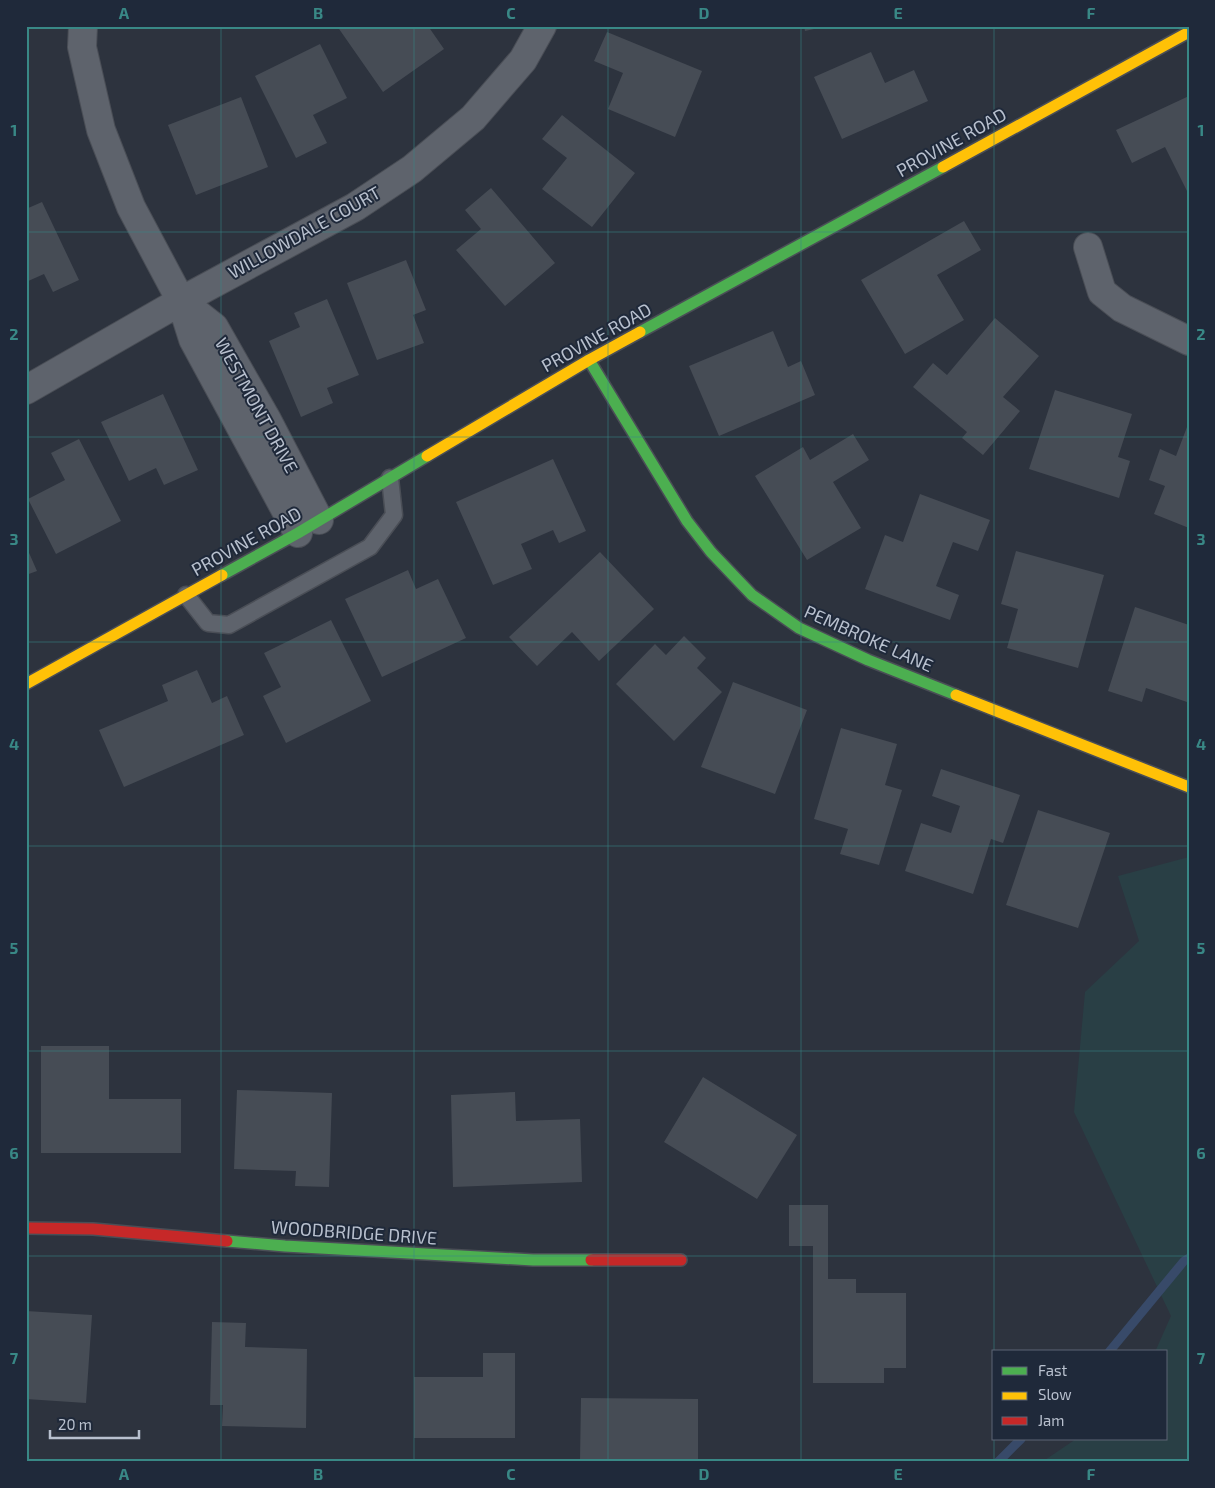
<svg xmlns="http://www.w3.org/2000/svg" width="1215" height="1488" font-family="'Exo 2',sans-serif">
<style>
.green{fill:#293f45}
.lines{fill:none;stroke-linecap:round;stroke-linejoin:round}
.stream{stroke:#384a69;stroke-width:9}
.building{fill:#464c55}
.lane-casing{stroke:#4a4e56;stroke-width:19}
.street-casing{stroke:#4a4e56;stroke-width:30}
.fast-casing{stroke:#4a4e56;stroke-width:14}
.slow-casing{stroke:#4a4e56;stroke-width:14}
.jam-casing{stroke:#4a4e56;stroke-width:14}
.lane{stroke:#5e636c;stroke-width:16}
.street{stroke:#5e636c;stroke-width:28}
.fast{stroke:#4caf50;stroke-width:11}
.slow{stroke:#ffc107;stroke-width:11}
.jam{stroke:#c62828;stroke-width:11}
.grid{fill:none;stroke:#398886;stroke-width:1;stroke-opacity:0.55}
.labels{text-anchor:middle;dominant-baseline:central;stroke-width:4;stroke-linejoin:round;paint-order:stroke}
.street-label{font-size:18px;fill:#b8c0ce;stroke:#1f293a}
.neatline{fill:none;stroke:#398886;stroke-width:2}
.grid-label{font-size:16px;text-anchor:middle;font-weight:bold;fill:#398886}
</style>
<rect width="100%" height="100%" fill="#2d333e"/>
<path class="green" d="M1189,857V1462H1042L1076,1439H1166V1352H1155L1171,1316L1074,1112L1085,992L1139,941L1118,876Z"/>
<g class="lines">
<path class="stream" d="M1109,1352L1184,1261L1189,1258
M998,1462L1021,1439"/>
</g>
<path class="building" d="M337,26H428L444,49L383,92Z
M804,26H823V27L805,31Z
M607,32L702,71L675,137L608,109L623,73L594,61Z
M320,44L347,98L313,115L327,143L296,158L255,76Z
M871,52L885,83L914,70L928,101L842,139L814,77Z
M1189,96V195L1165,147L1132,163L1116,130Z
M241,97L268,167L196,195L168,125Z
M562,115L635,173L592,227L542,189L567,158L542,139Z
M491,188L555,263L505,306L456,250L481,229L465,210Z
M42,202L79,280L53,292L44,274L26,282V209Z
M964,221L981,250L937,275L964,320L905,354L861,280Z
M406,260L426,310L413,315L424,343L377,360L347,283Z
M327,299L359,375L327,388L333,403L301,417L269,341L300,327L294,313Z
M995,318L1039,356L1003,397L1020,411L983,455L962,438L967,432L913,387L933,363L947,375Z
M773,331L788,367L801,361L815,395L719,436L689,366Z
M1055,390L1132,414L1118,457L1130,461L1119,498L1029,469Z
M163,394L198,470L164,485L156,468L129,481L101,422Z
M1187,427L1189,428V528L1154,514L1165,486L1149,480L1160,449L1176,456Z
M853,434L869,460L833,482L861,528L807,560L755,476L803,447L810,460Z
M79,439L121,521L56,554L28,499L65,480L51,453Z
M553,459L586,531L559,543L553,530L521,544L532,569L493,585L456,502Z
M920,494L990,520L978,551L953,542L936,586L959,595L950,620L865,589L885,535L903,542Z
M26,546L37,571L26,575Z
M1016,551L1104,575L1078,668L1007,648L1018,609L1001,604Z
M600,552L654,609L599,661L572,632L537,666L509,637Z
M408,570L416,589L438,579L466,638L382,677L345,599Z
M1135,607L1189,625V696L1187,702L1146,688L1142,702L1108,691Z
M331,620L371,701L286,743L263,696L281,687L264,653Z
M684,636L706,658L697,668L722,692L674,741L616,684L655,644L666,655Z
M197,670L212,703L227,696L244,735L124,787L99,730L168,701L162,685Z
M733,682L807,710L775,794L701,767Z
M841,728L897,744L885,785L902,790L879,865L840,854L848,829L814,819Z
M941,769L1020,795L1003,843L991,839L973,894L905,871L921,823L951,833L960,806L932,796Z
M1038,810L1110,833L1078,928L1006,905Z
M41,1046H109V1099H181V1153H41Z
M703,1077L797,1135L757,1199L664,1142Z
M237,1090L332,1093L329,1187L295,1186L296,1171L234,1169Z
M515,1092L516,1121L580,1119L582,1182L453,1187L451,1095Z
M789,1205H828V1279H856V1293H906V1368H884V1383H813V1246H789Z
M26,1311L92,1315L86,1403L26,1399Z
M212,1322L246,1323L245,1347L307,1349L306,1428L222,1426L223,1405H210Z
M483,1353H515V1438H414V1377H483Z
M581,1398L698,1399V1462L580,1460Z"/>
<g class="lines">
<g class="lane-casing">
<path id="lane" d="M186,595L208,623L229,625L370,547L394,515L390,478"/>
</g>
<g class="street-casing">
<path id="street" d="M83,26L82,47L101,130L131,207L181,301L193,339L298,533
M1088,247L1102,292L1122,308L1189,341
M181,301L214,327L267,420L319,520
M26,390L181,301L355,207L412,169L473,118L523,60L542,26"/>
</g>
<g class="fast-casing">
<path id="fast" d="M640,332L943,167
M589,360L687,521L711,552L752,595L799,628L868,660L956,695
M222,575L298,533L427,456
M227,1241L285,1246L533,1260H591"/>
</g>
<g class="slow-casing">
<path id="slow" d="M943,167L1189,32
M427,456L589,360L640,332
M26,684L222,575
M956,695L1189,787"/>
</g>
<g class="jam-casing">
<path id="jam" d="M26,1228L93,1229L227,1241
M591,1260H681"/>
</g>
<use href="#lane" class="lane"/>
<use href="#street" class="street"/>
<use href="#fast" class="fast"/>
<use href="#slow" class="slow"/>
<use href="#jam" class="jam"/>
</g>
<path class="grid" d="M221,26V1462M414,26V1462M608,26V1462M801,26V1462M994,26V1352M26,232H1189M26,437H1189M26,642H1189M26,846H1189M26,1051H1189M26,1256H1189M994,1439V1462"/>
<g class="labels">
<g class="street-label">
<text transform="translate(951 142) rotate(-29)">PROVINE ROAD</text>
<text transform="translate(304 232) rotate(-29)">WILLOWDALE COURT</text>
<text transform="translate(596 337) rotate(-29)">PROVINE ROAD</text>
<text transform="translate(257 405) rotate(61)">WESTMONT DRIVE</text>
<text transform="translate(246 541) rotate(-29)">PROVINE ROAD</text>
<text transform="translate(869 638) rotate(24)">PEMBROKE LANE</text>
<text transform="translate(354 1232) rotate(4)">WOODBRIDGE DRIVE</text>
</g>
</g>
<rect width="1215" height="1488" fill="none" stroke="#1f293a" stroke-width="55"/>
<rect x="992" y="1350" width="175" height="90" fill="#1f293a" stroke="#5c6575"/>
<rect x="1002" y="1367" width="25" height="8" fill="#4caf50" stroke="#5c6575"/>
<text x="1038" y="1376" font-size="15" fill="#b8c0ce">Fast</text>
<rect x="1002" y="1392" width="25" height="8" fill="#ffc107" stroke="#5c6575"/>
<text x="1038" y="1400" font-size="15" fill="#b8c0ce">Slow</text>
<rect x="1002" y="1417" width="25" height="8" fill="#c62828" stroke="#5c6575"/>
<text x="1038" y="1426" font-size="15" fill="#b8c0ce">Jam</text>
<path d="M50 1430v8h89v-8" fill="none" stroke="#b8c0ce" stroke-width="2.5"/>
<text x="58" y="1430" font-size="15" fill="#b8c0ce" stroke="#1f293a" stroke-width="4" paint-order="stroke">20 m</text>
<rect x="28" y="28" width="1160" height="1432" class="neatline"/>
<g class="grid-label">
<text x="124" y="19">A</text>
<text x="318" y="19">B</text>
<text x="511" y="19">C</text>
<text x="704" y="19">D</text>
<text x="898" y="19">E</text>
<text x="1091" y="19">F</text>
<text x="14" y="136">1</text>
<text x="1201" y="136">1</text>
<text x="14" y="340">2</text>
<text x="1201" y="340">2</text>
<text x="14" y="545">3</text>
<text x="1201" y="545">3</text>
<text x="14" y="750">4</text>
<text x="1201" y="750">4</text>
<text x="14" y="954">5</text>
<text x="1201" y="954">5</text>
<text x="14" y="1159">6</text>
<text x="1201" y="1159">6</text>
<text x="14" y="1364">7</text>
<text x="1201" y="1364">7</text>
<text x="124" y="1480">A</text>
<text x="318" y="1480">B</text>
<text x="511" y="1480">C</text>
<text x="704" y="1480">D</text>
<text x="898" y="1480">E</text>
<text x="1091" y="1480">F</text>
</g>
</svg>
